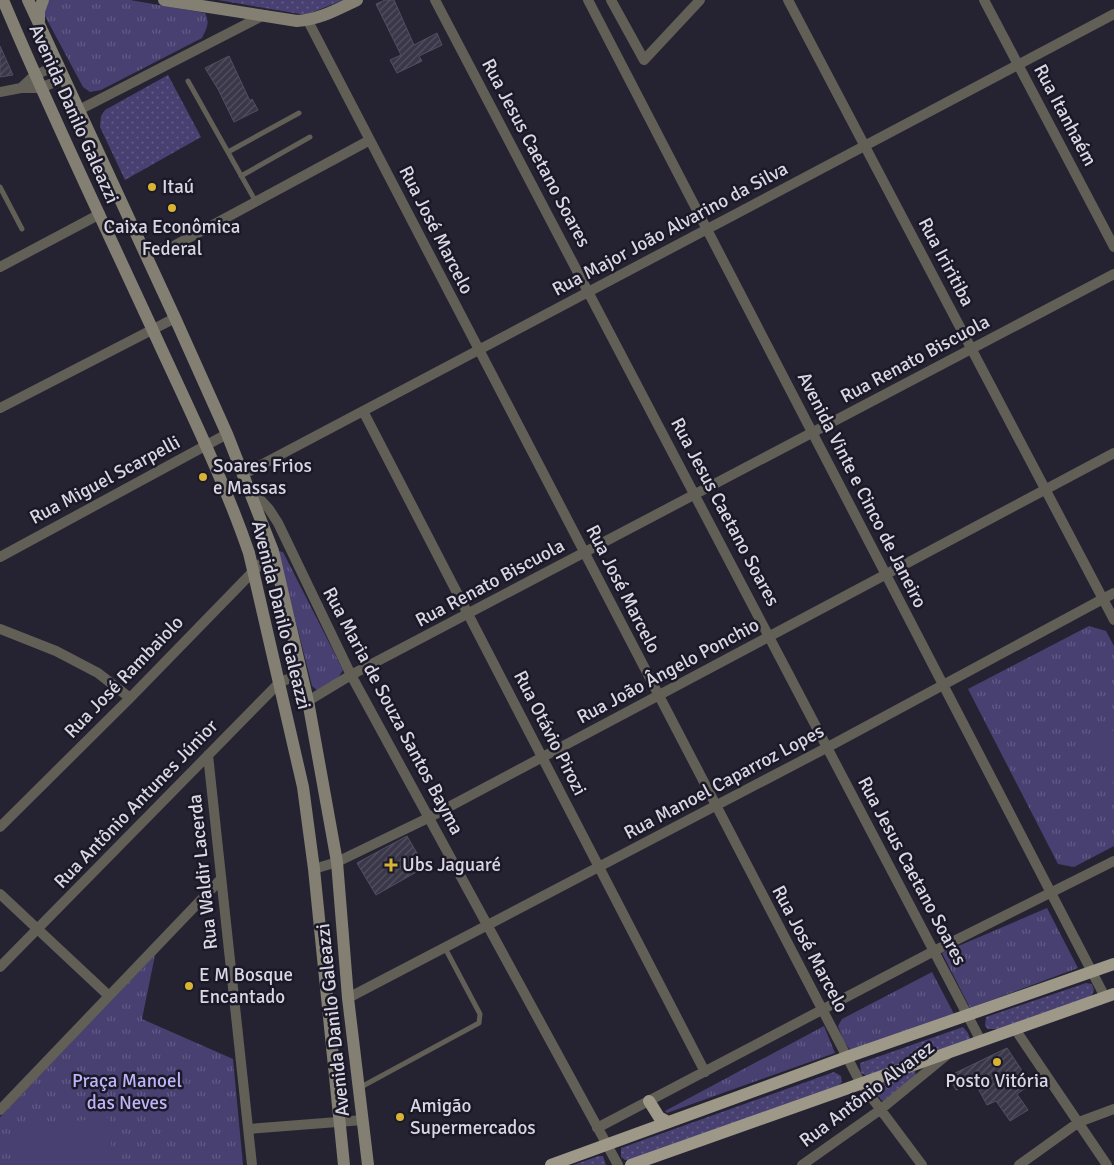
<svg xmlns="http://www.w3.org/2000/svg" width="1114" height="1165" font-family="Signika,sans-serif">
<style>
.grass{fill:url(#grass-dots)}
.park{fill:url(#park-tufts)}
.garden{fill:#484071}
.building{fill:url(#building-hatch);stroke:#514f61}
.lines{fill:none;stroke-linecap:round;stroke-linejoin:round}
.lane{stroke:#615f56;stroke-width:5}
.street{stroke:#615f56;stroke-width:10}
.secondary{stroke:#837f72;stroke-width:12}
.primary{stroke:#9d9887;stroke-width:12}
.poi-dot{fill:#d8b434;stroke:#1b1928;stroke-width:2}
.labels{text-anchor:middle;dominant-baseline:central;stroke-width:5;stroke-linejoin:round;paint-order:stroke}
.street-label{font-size:19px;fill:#d8d7e2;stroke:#1b1928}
.poi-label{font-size:19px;fill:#d8d7e2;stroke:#1b1928;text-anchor:start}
.park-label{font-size:19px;fill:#bdb4fa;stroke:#1b1928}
</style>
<defs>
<pattern id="grass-dots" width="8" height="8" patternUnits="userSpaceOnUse" patternTransform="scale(1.25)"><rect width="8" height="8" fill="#484071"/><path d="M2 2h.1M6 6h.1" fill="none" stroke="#625b85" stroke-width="1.8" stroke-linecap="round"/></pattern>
<pattern id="park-tufts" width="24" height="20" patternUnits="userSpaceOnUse" patternTransform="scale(1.25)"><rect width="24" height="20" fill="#484071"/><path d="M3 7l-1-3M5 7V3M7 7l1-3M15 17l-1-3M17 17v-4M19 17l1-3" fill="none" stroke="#625b85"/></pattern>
<pattern id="building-hatch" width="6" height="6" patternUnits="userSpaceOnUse" patternTransform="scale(1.25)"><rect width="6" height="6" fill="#393748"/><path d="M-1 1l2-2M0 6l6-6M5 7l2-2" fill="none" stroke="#555362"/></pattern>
</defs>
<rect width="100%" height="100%" fill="#252332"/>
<path class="grass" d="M218,0H343L306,15Z
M168,75L201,137L125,180L100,127L101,116L105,110Z
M1086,983L1092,984L1094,990L1091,997L999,1029H988L985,1026L986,1017Z
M963,1027L968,1033L970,1039L867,1076L861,1073L860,1063Z
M914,1067L917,1079L884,1103L867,1083Z
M834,1072L841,1076L842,1082L838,1086L631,1160H625L621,1157V1148Z
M599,1156H603L606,1165H573Z"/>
<path class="park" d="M49,0H130L205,13C210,23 207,28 202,38L101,90L90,92L83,87L45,16L44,8Z
M278,551L283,552L343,670L338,678L318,691L312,686Z
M1089,626L1106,631L1114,646V846L1074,867L1058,864L968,689Z
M1047,908L1078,968L970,1008L942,953Z
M155,955L142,1019L233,1059L243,1165H0V1117Z
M932,972L954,1014L851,1051L843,1040L838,1026L842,1019Z
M824,1026L835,1053L667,1113L665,1111Z"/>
<path class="garden" d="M1114,730V784L1092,742Z
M109,1118L113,1165H14L10,1127Z"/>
<path class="building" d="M385,0H394L414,45L437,33L442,45L419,56L422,61L397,73L390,60L401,55L376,4Z
M0,46L13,75L0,77Z
M229,56L250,101L252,99L258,110L234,122L218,89L205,68Z
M407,836L425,867L376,895L357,863Z
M1007,1048L1031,1084L1017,1094L1028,1110L1010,1121L996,1101L987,1105L974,1081L956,1090L949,1076Z"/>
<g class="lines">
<path class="lane" d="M188,81L256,202
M228,152L299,113
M241,176L310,137
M0,187L22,229
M361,1087L479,1023L480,1014L445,948"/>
<path class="street" d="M435,0L981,1041
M588,0L1105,997
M611,0L644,60L700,0
M788,0L1114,620
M984,0L1114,247
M308,21L860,1082L922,1165
M21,88L35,75L59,65
M0,92L21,88H40L65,78
M79,110L260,17
M144,250L170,248L370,140
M0,267L100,214
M0,408L175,318
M363,411L705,1072
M242,475L1114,14
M250,488L269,509L278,523L351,675L618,1165
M0,557L227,434
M0,629L56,651L98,673L130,698
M308,701L351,675L1114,274
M208,755L252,1165
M0,827L130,698L273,551
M314,869L337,862L428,818L1114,453
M0,894L109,996
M0,967L280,682L302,674
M348,998L828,747L1114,593
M1015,1029L1107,1165
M0,1110L221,879
M597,1128L934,951L1114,861
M249,1129L363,1120
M802,1165L880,1110L947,1055
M1019,1165L1079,1122L1114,1109"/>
<path class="secondary" d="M3,0C52,117 108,232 161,348C192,415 225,483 249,553L303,787L314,869L344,1165
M28,0L175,318L227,434L273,551L308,701L337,862L348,998L368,1165
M164,0L297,21C319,20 338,9 357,0
M39,21V11L43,0"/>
<path class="primary" d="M649,1101L659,1117L668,1122
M551,1165L847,1057L1114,964
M631,1165L1114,994"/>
</g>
<g class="poi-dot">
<circle cx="152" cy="187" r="5"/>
<circle cx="172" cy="208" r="5"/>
<circle cx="203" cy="477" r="5"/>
<path d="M388.5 857.5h5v5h5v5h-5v5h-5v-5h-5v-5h5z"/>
<circle cx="189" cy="986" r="5"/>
<circle cx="997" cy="1062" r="5"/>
<circle cx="400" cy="1117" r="5"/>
</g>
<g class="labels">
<g class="street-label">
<text transform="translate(74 114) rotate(66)">Avenida Danilo Galeazzi</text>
<text transform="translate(1065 115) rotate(62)">Rua Itanhaém</text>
<text transform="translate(536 153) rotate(62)">Rua Jesus Caetano Soares</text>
<text transform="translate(670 229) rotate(-28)">Rua Major João Alvarino da Silva</text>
<text transform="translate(436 230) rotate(63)">Rua José Marcelo</text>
<text transform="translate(946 262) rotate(62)">Rua Iriritiba</text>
<text transform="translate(915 359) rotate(-28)">Rua Renato Biscuola</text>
<text transform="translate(105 480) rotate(-28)">Rua Miguel Scarpelli</text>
<text transform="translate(862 490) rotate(63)">Avenida Vinte e Cinco de Janeiro</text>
<text transform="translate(725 512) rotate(62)">Rua Jesus Caetano Soares</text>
<text transform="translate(490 583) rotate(-28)">Rua Renato Biscuola</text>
<text transform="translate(623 589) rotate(63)">Rua José Marcelo</text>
<text transform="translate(281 615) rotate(76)">Avenida Danilo Galeazzi</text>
<text transform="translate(668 671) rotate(-28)">Rua João Ângelo Ponchio</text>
<text transform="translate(124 677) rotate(-46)">Rua José Rambaiolo</text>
<text transform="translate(393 711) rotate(62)">Rua Maria de Souza Santos Bayma</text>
<text transform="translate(550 733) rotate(63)">Rua Otávio Pirozi</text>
<text transform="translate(724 782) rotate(-28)">Rua Manoel Caparroz Lopes</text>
<text transform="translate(136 804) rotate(-46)">Rua Antônio Antunes Júnior</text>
<text transform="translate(912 871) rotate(62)">Rua Jesus Caetano Soares</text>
<text transform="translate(203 872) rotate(-96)">Rua Waldir Lacerda</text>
<text transform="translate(810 949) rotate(62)">Rua José Marcelo</text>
<text transform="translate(333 1020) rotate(-96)">Avenida Danilo Galeazzi</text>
<text transform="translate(867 1094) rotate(-37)">Rua Antônio Alvarez</text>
</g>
<g class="poi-label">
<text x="162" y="187">Itaú</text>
<text x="172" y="227" text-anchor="middle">Caixa Econômica<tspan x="172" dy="22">Federal</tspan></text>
<text x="213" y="466">Soares Frios<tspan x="213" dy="22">e Massas</tspan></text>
<text x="402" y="865">Ubs Jaguaré</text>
<text x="199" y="975">E M Bosque<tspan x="199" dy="22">Encantado</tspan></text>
<text x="997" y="1081" text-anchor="middle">Posto Vitória</text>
<text x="410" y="1106">Amigão<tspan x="410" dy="22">Supermercados</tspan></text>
</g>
<g class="park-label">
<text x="127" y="1081">Praça Manoel<tspan x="127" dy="22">das Neves</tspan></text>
</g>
</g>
</svg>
